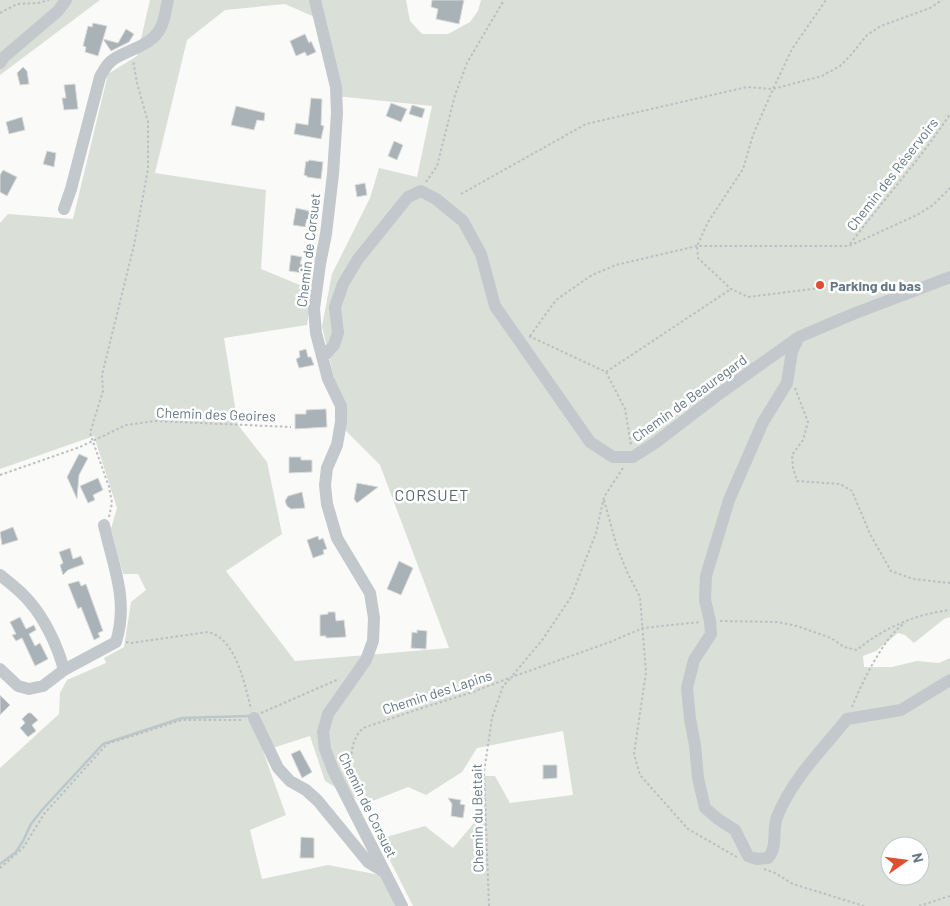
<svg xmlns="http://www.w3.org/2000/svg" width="950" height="906" font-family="Barlow,sans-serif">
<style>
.green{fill:#dadfd7;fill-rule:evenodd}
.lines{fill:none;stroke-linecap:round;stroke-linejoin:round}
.stream{stroke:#bbc7cb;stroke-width:2.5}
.building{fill:#a8b2b7;stroke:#dcdcda}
.path{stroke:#bbbfc2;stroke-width:2;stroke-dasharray:2.5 2.5;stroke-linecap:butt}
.minor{stroke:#c3c8cc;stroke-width:12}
.poi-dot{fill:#e34d2f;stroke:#fff;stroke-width:2}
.labels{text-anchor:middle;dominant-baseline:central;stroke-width:5;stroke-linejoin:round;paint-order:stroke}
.street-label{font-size:14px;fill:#657883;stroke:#fff}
.poi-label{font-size:14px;font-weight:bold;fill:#657883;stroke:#fff;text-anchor:start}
.quarter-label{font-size:16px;letter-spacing:1px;fill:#57656e;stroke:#fff}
</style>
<rect width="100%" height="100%" fill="#fafaf8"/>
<path class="green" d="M0,0H100L0,75Z
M150,0H406L410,21L422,34H448L470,22L478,11L481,0H950V617L944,619L914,643L905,635L898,633L876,651L863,656L864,667H892L917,661L939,663L950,658V906H413L379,839L425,826L453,848L474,823L481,776H495L510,803L573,795L563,731L477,748L462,772L426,795L408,787L365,804L325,781L310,736L263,751L286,815L250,830L262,879L328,865L380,875L396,906H0V768L59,714L60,693L67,680L106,663L104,658L124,647L131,602L146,590L138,574H123L111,529L117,508L94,436L0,469V223L8,214L73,219L108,74L137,56ZM285,4L319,19L336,96L432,106L417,177L379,168L370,198L332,274L322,326L346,431L380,465L449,648L295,661L226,571L282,534L267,462L238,425L224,338L307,325L312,290L261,269L266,190L155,173L187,40L225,10ZM890,846H920V876H890Z"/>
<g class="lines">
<path class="stream" d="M0,864L16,852L23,841L31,824L42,810L103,744L182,718L250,716"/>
</g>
<path class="building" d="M432,0H464L459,24L436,19L438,9L431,7Z
M93,23L107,26L98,56L85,52L86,47L83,46L88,26L92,27Z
M126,29L134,34L129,42L111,51L103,39L118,43Z
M305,34L309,43L311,41L316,52L307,56L305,52L296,56L290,41Z
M23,67L27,71L29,84L20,85L17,73Z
M75,84L78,109L64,110L62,98H66L64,85Z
M311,98L322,99L321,125L324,126L321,139L294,134L296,123L308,125Z
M391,103L407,109L401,122L386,116Z
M412,105L425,109L422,118L409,114Z
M236,106L265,113L264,121L257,120L254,130L231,125Z
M22,117L25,130L9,134L6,122Z
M394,141L403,145L397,160L388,156Z
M47,151L56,153L54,167L43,164Z
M309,160L323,162L321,179L307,177V176L304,175L306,161L308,162Z
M3,170L17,177L7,196L0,192V175Z
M365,183L367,195L357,197L355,185Z
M296,208L314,212L312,220L307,219L305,227L293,225Z
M291,255L302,257L300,264L306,265L303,273L289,271Z
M306,349L308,357H311L314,365L299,368L296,359L300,357L299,351Z
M326,409L327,427L295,429V414H306V410Z
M79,454L88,458L79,475L77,499L67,477Z
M289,457H301V460H312V472L289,473Z
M98,478L103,490L93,495L95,500L88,503L80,486Z
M357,483L378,487L357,503L354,499Z
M302,492L305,508L291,509L287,506L285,501L288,496Z
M13,527L18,540L2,545L0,532Z
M318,536L319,540L323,538L327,549L323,550L324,554L313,558L307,540Z
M70,548L73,559L81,556L84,564L68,570L63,575L60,565L63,563L59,552Z
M399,561L413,568L401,595L387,589Z
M79,581L81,586L86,584L103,631L98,633L100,637L94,640L81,607L78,609L68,584Z
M328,612H335L336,621L344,620L346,637L326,638V636H320V615L328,614Z
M20,617L26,629L34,625L36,630L29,634L35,646L40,643L48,659L35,666L22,638L16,641L12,635L16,634L10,622Z
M417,630L427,631L426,649L411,648L412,632L417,633Z
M0,695L10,705L0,715Z
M28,713H31L38,720L32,725L36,731L28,737L20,728L25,723L22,719Z
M300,750L312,772L302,778L291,754Z
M543,765H557V778L543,779Z
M448,798L461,800L460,804L465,805L463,818L451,816L452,804Z
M301,837L314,838V858H300Z"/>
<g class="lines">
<path class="path" d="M0,13L17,4L38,3L49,0
M426,182L437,166L455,95L467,63L504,0
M461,194L586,124L747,87L773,89L822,76L840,66L850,56L867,35L881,26L930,8L942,0
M850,244C883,200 920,160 950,114
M820,288L748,297L731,289L698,258L697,246L708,222L743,169L753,135L773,89L792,49L826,0
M529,336L606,372L625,409L631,445
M530,336L556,300L592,275L616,265L697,246H849L917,215L933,205L950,188
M606,372L731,289
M795,388L808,422L803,440L792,455L793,468L797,481L840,484L852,491L870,534L891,571L913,579L950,583
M0,475L80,447L126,425L155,421L291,427
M604,500L617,547L628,574L640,597L646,672L634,754L640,775L688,829L737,857
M109,517L112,503L109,487L90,433L103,391L102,375L134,245L148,169V122L137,83L133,60
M720,621L777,622L797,626L831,638L844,647L857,650C883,628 916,614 950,610
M126,642L131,643L208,632C236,638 245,685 251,709
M513,675L543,639L571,597L596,533L604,497L623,468
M852,707C861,684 885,635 905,623
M261,713L339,679
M355,789C352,768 346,745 363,728L425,707L470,693L512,677L610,642L643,628L701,622
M0,868L23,848L44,814L107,744L182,720H243
M764,869L775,873L793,884L864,906
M489,906L484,772L492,718L503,686L510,679
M919,906L950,896"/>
<path class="minor" d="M315,0L336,87L337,113L333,174L326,234L320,264L314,309L316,333L328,379L341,406V422L337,445L327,468L325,485L327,504L337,538L370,593L374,618L373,641L366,660L328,714L323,732L325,749L333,770L402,906
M0,63L4,57L58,11L66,0
M64,209L71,189L100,77C104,70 107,63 114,59C131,48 152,46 161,27C165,19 166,8 168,0
M799,337L792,351L787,383L763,422L729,500L706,576L705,600L710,621L711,634L694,660L687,688L690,719L695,745L698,778L705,808L718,819L735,830L748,856L757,859L768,858C778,847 772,830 777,817C792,779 822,750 847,719L901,710L950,680
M323,357L334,345L338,333L335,307L343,284L358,259L408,197L421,191L436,199L463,221L481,254L495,306L590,442L613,457H633L655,443L719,394L799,337L853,314L950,277
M0,575C10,583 21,591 29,601C45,619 58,647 64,670
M0,669L18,686L29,689L43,686L64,670L116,642C129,600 113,566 104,525
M254,718L278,768L290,781L306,790L318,801L368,862L383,871"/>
</g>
<circle class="poi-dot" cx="820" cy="285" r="5"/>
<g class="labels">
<g class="street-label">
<text transform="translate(892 174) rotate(-52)">Chemin des Réservoirs</text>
<text transform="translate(308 250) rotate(-83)">Chemin de Corsuet</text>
<text transform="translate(689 398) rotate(-36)">Chemin de Beauregard</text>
<text transform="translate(216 414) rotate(2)">Chemin des Geoires</text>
<text transform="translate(437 692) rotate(-18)">Chemin des Lapins</text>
<text transform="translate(368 805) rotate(64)">Chemin de Corsuet</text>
<text transform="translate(477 818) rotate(-91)">Chemin du Bettait</text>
</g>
<g class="poi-label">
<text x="830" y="285">Parking du bas</text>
</g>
<g class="quarter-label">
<text x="432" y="494">CORSUET</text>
</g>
</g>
<g transform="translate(905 861) rotate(76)"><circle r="24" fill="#ffffff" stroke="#c1c9cd"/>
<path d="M0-4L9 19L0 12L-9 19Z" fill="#e34d2f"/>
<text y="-8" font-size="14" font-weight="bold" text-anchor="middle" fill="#657883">N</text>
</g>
</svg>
